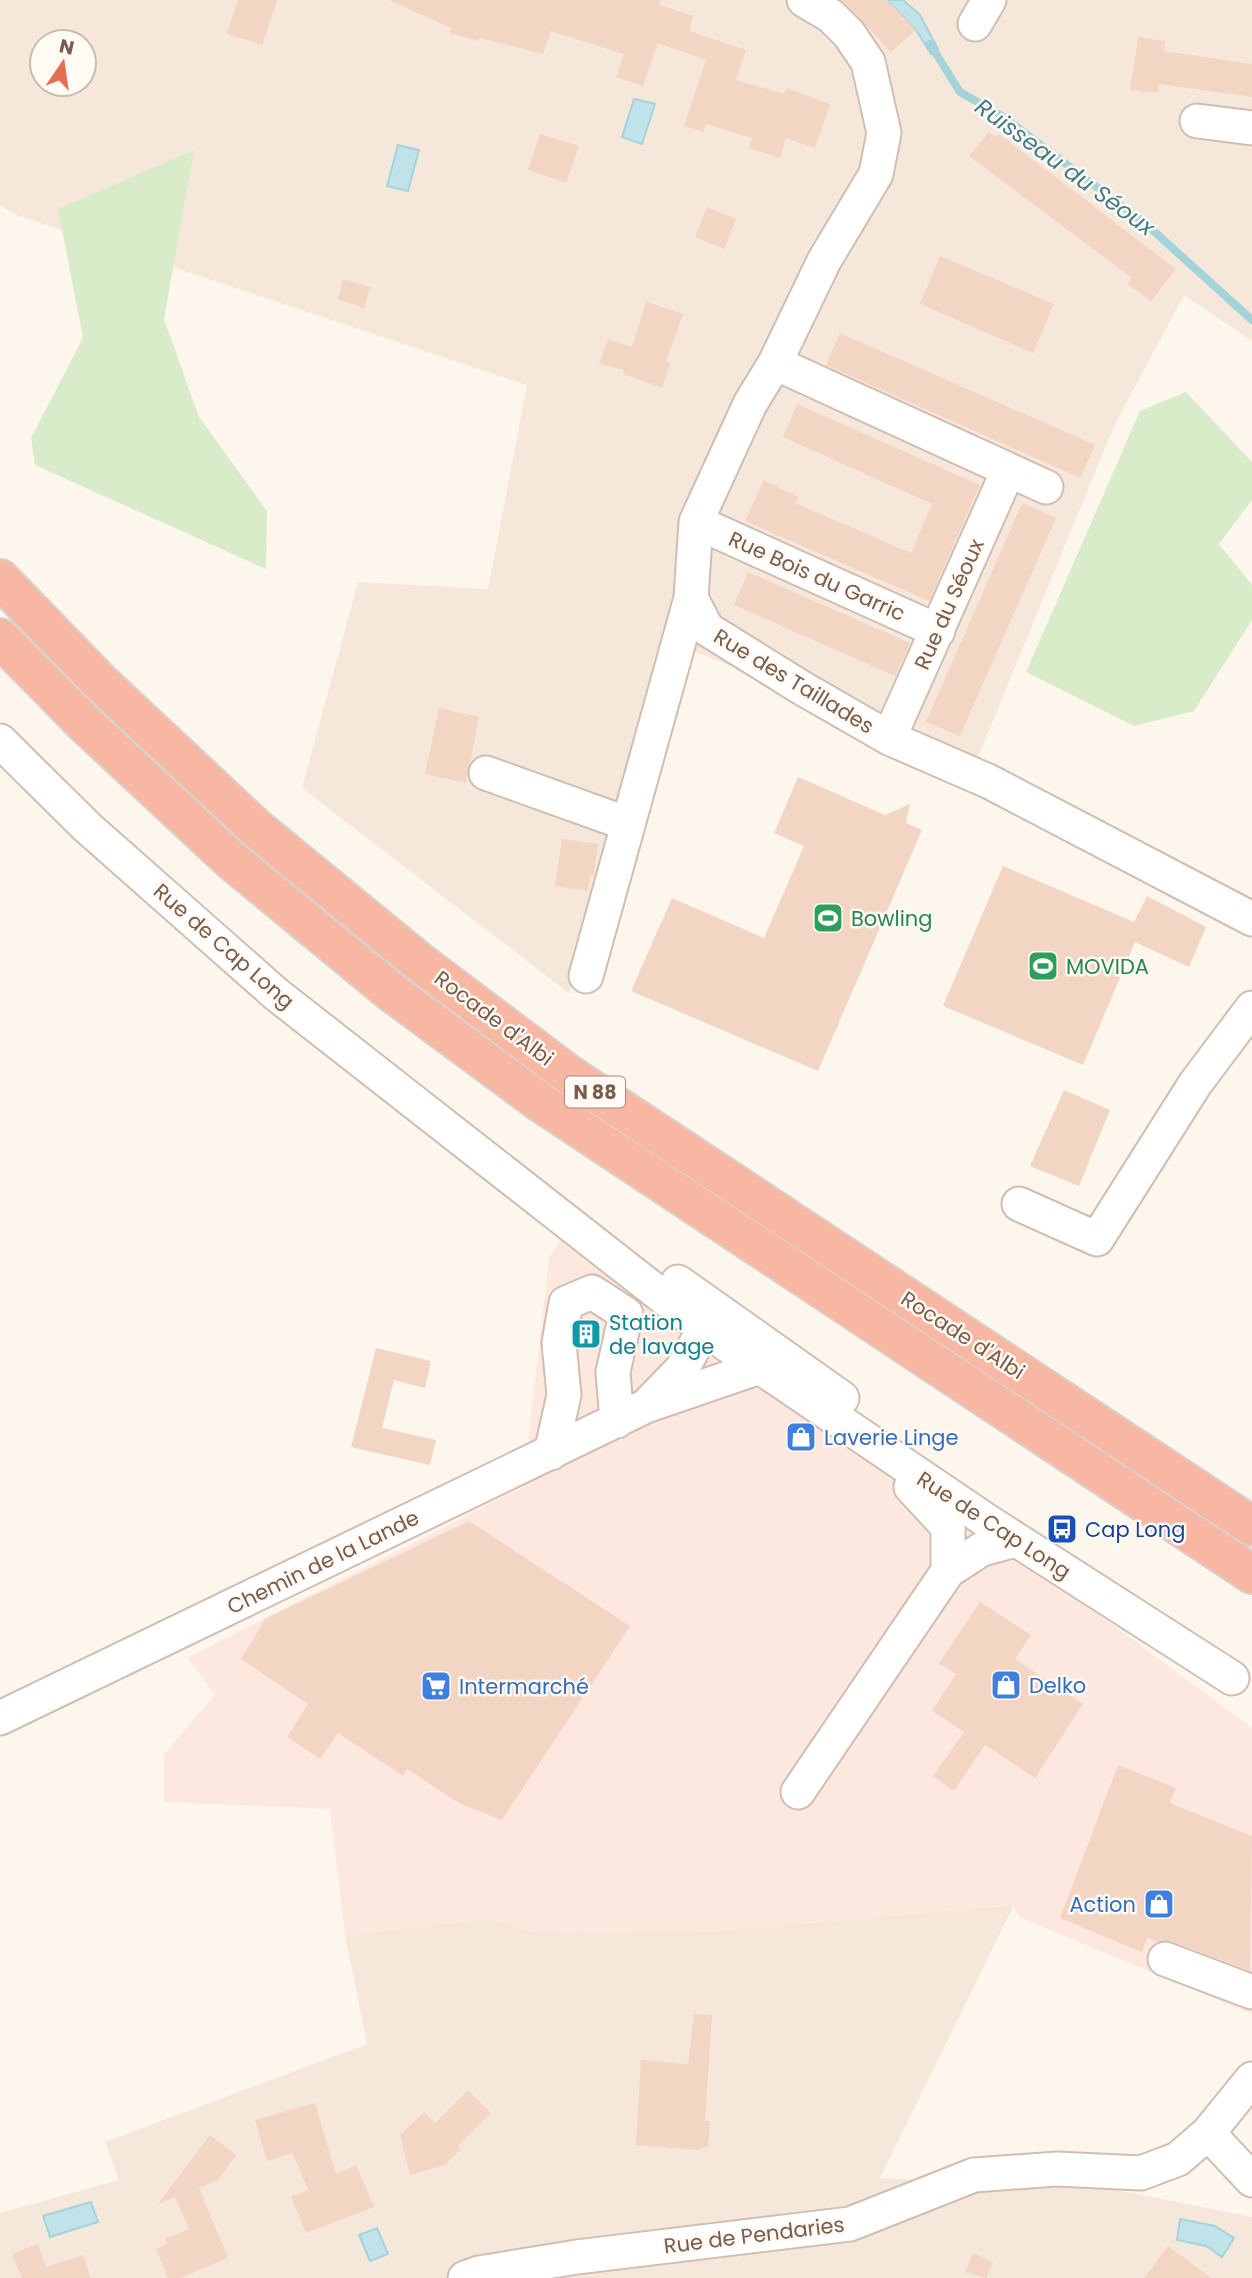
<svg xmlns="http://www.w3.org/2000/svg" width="1252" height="2278" font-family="Poppins,sans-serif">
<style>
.residential{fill:#f5e8da;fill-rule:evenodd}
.commercial{fill:#fde8e0}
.green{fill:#d8ecc9}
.water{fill:#bfe3e8;stroke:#a5d3da;stroke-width:2}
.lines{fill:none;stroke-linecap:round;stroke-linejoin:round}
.stream{stroke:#a5d3da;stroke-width:8}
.building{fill:#f3d5c3}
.minor-casing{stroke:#d1beb0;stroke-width:37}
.highway-casing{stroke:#dad1cd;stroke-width:42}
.minor{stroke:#fff;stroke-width:33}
.highway{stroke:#f7b7a3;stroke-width:38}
.labels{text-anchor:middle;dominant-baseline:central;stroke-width:5;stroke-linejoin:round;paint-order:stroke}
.shield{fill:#fffaf3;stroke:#a28b7f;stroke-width:2}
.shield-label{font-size:19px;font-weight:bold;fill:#7a5c4d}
.street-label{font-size:21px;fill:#7a5c4d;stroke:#fffaf3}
.leisure-label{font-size:21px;fill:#27864d;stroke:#fffaf3;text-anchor:start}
.culture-label{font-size:21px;fill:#0d838f;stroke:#fffaf3;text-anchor:start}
.shop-label{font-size:21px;fill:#366cbe;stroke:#fffaf3;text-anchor:start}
.transit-label{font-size:21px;fill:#164399;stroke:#fffaf3;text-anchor:start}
.water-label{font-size:23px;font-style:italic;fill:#437c86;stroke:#fffaf3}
</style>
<rect width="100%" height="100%" fill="#fdf6ec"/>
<path class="residential" d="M0,0H1252V341L1184,295L1114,426L976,762L667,641L570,994L302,788L358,582L488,589L527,385L14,214L0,205ZM42,42H84V84H42Z
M1014,1905L880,2178L1116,2190L1252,2217V2278H0V2213L119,2180L105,2142L367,2044L345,1935L488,1919L539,1933L705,1932Z"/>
<path class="commercial" d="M561,1239L1080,1601L1252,1728V2014L1019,1917L1013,1905L705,1932L539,1933L488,1919L345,1935L330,1809L164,1802V1755L215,1694L187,1658L523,1487L549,1257Z"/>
<path class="green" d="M194,150L164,319L199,417L267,511L266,569L35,465L31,438L83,338L58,209Z
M1186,392L1252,462V500L1219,544L1252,585V620L1194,711L1134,726L1026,672L1140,411Z"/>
<path class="water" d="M887,0H903L920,15L938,49L931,54L916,30Z
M634,99L655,104L642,144L622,137Z
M398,145L419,150L408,191L387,186Z
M91,2202L98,2222L50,2237L43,2216Z
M1180,2219L1215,2226L1234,2238L1222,2257L1206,2246L1177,2240Z
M377,2228L388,2254L370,2261L359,2235Z"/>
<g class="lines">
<path class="stream" d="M930,44L960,92L1002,116L1147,225L1252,320"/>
</g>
<path class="building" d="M238,0H277L262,45L227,34Z
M389,0H661L659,5L693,16L689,31L746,50L736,80L784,94L787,88L830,104L815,148L786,138L780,158L749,148L752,138L706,124L704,132L684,126L706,60L658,43L643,86L616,77L624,54L551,31L543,54L480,38L479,41L449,33L451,28Z
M842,0H887L916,30L891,52Z
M1138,37L1165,41L1164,51L1252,64V97L1159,84L1158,93L1130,90Z
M989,132L996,137L999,134L1176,269L1151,301L1128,284L1132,278L969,156Z
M540,134L579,146L566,183L528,170Z
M707,207L736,219L724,249L695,237Z
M940,256L1054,304L1033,353L920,304Z
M343,279L370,287L364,308L338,299Z
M646,302L683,314L666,362H670L662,388L623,374L624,370L599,364L608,340L632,347Z
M840,333L1095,445L1080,478L826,365Z
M797,404L980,485L929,601L745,521L764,480L798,497L795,503L911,553L932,504L783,437Z
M1022,503L1056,518L960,736L926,722Z
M748,572L910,643L895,676L734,605Z
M439,708L479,717L466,783L425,774Z
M798,777L885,815L910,804L906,823L922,830L818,1071L631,991L672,898L764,938L804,846L774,833Z
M562,839L598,844L594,874L590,876L588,891L555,886Z
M1003,866L1134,922L1147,896L1206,927L1189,967L1135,942L1083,1065L943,1006Z
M1064,1090L1110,1110L1079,1186L1030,1166Z
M376,1348L431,1361L425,1388L394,1380L382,1428L436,1440L430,1465L351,1447Z
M469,1521L630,1626L502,1820L459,1803L407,1769L403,1776L338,1733L320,1759L287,1737L308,1704L241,1659L265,1619Z
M980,1602L1031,1635L1015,1659L1083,1704L1035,1778L985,1745L954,1791L933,1776L964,1732L932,1711L956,1674L939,1663Z
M1118,1765L1176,1788L1170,1803L1252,1836L1250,1971L1171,1941L1158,1942L1147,1938L1142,1952L1060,1918Z
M694,2014L712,2015L705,2121H710L708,2146L699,2150L636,2145L641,2060L688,2064Z
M468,2090L491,2113L458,2146L461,2149L445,2165L410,2175L400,2135L424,2112L435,2123Z
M315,2103L336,2174L356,2165L374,2207L306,2233L291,2197L308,2190L293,2153L267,2161L255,2120Z
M210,2135L236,2155L218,2180L199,2188L228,2258L180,2278H168L156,2249L168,2244L165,2239L189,2229L175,2197L158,2204Z
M38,2244L46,2267L83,2255L91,2278H22L12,2254Z
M1168,2246L1211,2278H1144Z
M973,2253L993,2262L986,2278L965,2272Z"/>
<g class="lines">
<g class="minor-casing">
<path id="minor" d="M804,0L831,16L849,34L868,62L884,133L876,174L824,261L775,363L750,404L696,522L691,598L707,629L802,688L889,738L988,781L1252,919
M975,24L989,0
M1197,121L1252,128
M775,363L1046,487
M696,522L938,631
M889,738L1008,471
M0,741L87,827L276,994L704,1329L987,1521L1232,1678
M486,773L628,824
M586,976L691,598
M1019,1204L1097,1239L1195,1084L1252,1008
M678,1282L842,1398
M551,1453L564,1395L559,1343L566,1303L592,1292L626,1314L613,1372L617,1421
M911,1487L948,1527V1571
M0,1718L646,1406L757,1368L748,1344L704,1329L682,1369L646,1406
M798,1792L948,1571L982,1549L1016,1540
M1165,1959L1252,1992
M1208,2133L1252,2180
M465,2278L479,2273L577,2257L850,2224L974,2175L1057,2169L1141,2173L1178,2159L1208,2133L1252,2079"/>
</g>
<g class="highway-casing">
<path id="highway" d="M0,579L99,681L256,828L418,961L568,1074L1252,1526
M0,638L85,724L231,860L390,991L540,1102L1252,1574"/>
</g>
<use href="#minor" class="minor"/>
<use href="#highway" class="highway"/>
</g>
<defs>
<g id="stadium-square" transform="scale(1.575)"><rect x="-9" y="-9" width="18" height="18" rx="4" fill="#2e9e5b" stroke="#fffaf3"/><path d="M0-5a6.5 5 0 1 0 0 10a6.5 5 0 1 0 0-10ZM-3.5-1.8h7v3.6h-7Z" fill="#fff"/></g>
<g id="building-square" transform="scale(1.575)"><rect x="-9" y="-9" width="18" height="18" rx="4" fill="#0f9aa8" stroke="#fffaf3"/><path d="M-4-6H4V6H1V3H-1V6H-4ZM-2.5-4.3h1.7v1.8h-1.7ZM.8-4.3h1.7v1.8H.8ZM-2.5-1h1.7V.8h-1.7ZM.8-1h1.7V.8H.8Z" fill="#fff"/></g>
<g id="shop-square" transform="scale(1.575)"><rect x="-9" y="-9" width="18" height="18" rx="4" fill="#3f7fe0" stroke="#fffaf3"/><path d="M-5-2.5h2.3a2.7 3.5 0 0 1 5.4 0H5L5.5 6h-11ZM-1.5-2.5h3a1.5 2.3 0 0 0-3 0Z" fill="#fff"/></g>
<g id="bus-square" transform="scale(1.575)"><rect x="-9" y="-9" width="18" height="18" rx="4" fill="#1a4fb4" stroke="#fffaf3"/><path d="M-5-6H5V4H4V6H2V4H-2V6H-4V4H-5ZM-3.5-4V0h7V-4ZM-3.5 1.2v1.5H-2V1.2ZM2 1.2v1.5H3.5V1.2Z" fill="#fff"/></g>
<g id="supermarket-square" transform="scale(1.575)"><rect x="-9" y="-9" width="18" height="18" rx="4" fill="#3f7fe0" stroke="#fffaf3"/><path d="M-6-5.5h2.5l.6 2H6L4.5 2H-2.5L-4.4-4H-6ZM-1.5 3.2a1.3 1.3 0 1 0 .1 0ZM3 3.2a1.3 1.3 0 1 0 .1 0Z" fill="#fff"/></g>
</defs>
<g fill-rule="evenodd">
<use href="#stadium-square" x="828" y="918"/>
<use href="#stadium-square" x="1043" y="966"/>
<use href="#building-square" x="586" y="1334"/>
<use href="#shop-square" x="801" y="1437"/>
<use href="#bus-square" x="1062" y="1529"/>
<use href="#shop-square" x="1006" y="1685"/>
<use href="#supermarket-square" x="436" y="1686"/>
<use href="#shop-square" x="1159" y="1904"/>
</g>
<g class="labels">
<rect class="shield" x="565" y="1076.5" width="60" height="31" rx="5"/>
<g class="shield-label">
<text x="595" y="1092">N 88</text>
</g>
<g class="street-label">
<text transform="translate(817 576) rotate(24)">Rue Bois du Garric</text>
<text transform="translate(949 604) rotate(-66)">Rue du Séoux</text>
<text transform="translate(794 681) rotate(31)">Rue des Taillades</text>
<text transform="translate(224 946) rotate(41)">Rue de Cap Long</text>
<text transform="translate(494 1018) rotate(37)">Rocade d'Albi</text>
<text transform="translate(963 1335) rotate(33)">Rocade d'Albi</text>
<text transform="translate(994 1525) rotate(33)">Rue de Cap Long</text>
<text transform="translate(323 1562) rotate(-26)">Chemin de la Lande</text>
<text transform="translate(754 2235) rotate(-7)">Rue de Pendaries</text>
</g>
<g class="leisure-label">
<text x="851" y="918">Bowling</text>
<text x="1066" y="966">MOVIDA</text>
</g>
<g class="culture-label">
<text x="609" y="1322">Station<tspan x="609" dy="24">de lavage</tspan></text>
</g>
<g class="shop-label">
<text x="824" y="1437">Laverie Linge</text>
<text x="1029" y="1685">Delko</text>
<text x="459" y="1686">Intermarché</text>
<text x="1136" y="1904" text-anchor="end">Action</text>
</g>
<g class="transit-label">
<text x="1085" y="1529">Cap Long</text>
</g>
<g class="water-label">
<text transform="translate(1065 167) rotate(36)">Ruisseau du Séoux</text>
</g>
</g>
<g transform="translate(63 63) rotate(13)"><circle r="33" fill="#fffaf3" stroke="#cabbb1" stroke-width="2"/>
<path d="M0-5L12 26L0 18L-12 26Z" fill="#e76f51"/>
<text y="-10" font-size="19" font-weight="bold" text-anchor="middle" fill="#7a5c4d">N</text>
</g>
</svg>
